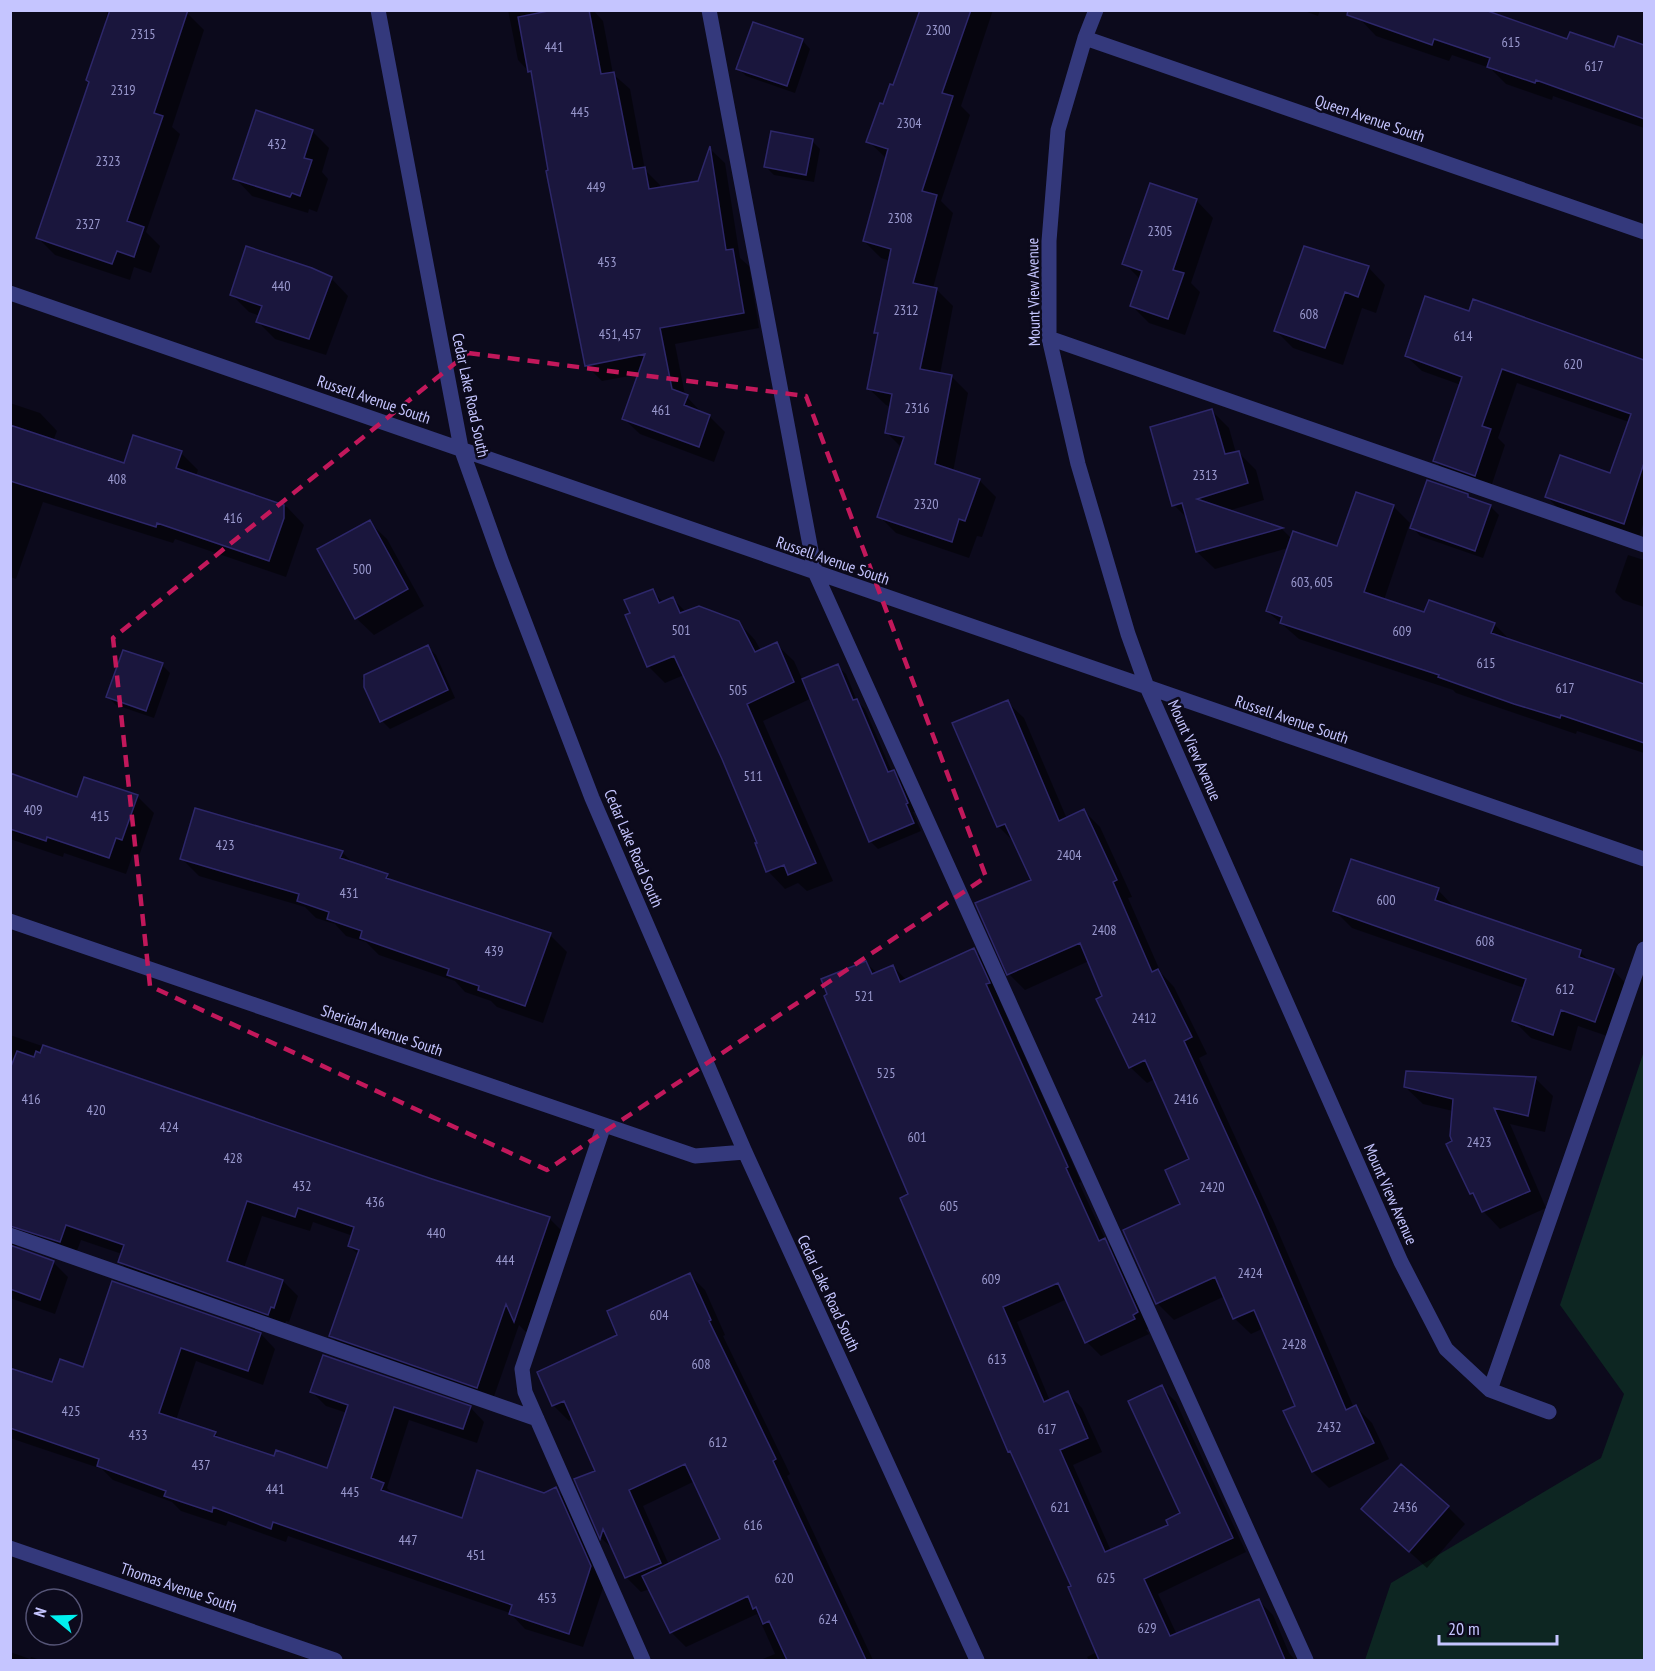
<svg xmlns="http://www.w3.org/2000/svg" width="1655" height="1671" font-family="'PT Sans Narrow',sans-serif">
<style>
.green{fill:#0d2622}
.shadow{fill:#0007;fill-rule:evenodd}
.building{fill:#1a163d;stroke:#2d276a;stroke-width:1.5}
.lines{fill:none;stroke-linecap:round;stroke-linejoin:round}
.minor{stroke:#34397c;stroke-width:15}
.marked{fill:none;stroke:#c2185b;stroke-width:4.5;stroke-dasharray:12 8;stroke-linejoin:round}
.labels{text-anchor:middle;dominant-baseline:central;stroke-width:5;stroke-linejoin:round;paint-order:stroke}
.number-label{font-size:14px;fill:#9a99ce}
.street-label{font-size:16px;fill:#c5c5ff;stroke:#0c0a1c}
</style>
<rect width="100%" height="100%" fill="#0c0a1c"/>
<path class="green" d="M1644,1051V1660H1365L1391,1583L1601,1458L1624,1394L1560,1305Z"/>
<path class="shadow" d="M108,10H180L187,13L204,30L172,127L180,134L146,232L160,246L151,273L134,267L130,280L55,255L38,238L90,83L107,24L105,21Z
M508,10H593L603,21L613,74L630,89L645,170L660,185L661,188L699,182L710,149L725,163L740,258L749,266L759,328L675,344L685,395L703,414L709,416L725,432L714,462L640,434L624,419L640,374L602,381L587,366L549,171L533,76L518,60Z
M921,10H993L961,106L970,115L941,201L953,213L933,288L936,289L953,306L940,374L951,376L968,393L953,472L979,480L996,497L982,537L977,536L969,558L896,533L879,516L902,448L886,432L891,407L886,405L868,388L879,335L876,332L891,261L881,258L864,241L887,159L868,141L894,87Z
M1302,10H1320L1318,16Z
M1359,18L1568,41L1634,55L1644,66V128L1553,96L1552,100L1506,84L1490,68L1452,55L1449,61L1376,36Z
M802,40L810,49L795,93L746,76L738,68Z
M312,131L329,148L322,172L328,179L317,212L309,209L308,213L252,196L235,178Z
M812,141L820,149L814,182L774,175L765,166Z
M1196,200L1213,218L1191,283L1200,292L1185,335L1149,323L1132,306L1141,280L1124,263Z
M1368,267L1385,285L1376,313L1362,308L1343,365L1293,348L1276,331Z
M331,278L348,296L326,355L275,339L258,322L260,316L249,312L232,295Z
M1474,301L1644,361V521L1639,538L1562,512L1547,497L1610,475L1629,422L1517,383L1498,438L1505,445L1490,490L1450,476L1435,461L1461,385L1422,371L1406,356L1470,313Z
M10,403L40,413L57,431L53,441L125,465L181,453L198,470L196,476L287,507L304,525L286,577L175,539L173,543L43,502L16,579L10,577Z
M1212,411L1229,428L1236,453L1238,452L1256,470L1264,500L1228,511L1282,529L1292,539L1338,548L1357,494L1394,507L1410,523L1384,600L1425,614L1494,624L1511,641L1642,684L1644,678V753L1577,731L1576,734L1456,693L1453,690L1299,639L1267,611L1288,548L1215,569L1197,552L1189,520L1174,505Z
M1468,496L1472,500L1490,506L1499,515L1483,558L1420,536L1412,527Z
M369,522L387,539L424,606L374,635L356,618Z
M1628,555L1644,560V607L1623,600L1615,592Z
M652,591L664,603L673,599L686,612L738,622L755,640L761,651L776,644L794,661L803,681L837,666L846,674L857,701L865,709L892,772H893L902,780L916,811L913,812L921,831L878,849L870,841L812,698L763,721L833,881L807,891L798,883L785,889L768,871L759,843L684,675L665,683L648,666Z
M428,647L436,655L455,698L390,729L382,721L362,678Z
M162,665L170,673L154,718L116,705L108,697Z
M1007,702L1024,718L1067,819L1084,811L1100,827L1132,897L1128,898L1161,973L1174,987L1207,1054L1199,1058L1274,1222L1354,1408L1356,1407L1372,1423L1389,1459L1329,1488L1313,1472L1297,1407L1264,1328L1251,1334L1234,1318L1225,1296L1174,1320L1157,1303L1125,1231L1182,1205L1191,1160L1155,1079L1147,1083L1130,1067L1089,961L1025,990L1009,974L1033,880L1015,843L998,826L954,724Z
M10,775L78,799L137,796L154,813L139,856L133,854L126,874L64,853L63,857L10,839Z
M342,852L354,864L387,875L394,883L550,935L567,952L543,1023L497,1007L491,1001L465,992L455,981L379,955L366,942L346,936L335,924L316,918L305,907L199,876L182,859Z
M1438,890L1455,908L1580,952L1592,963L1613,970L1630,988L1613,1038L1578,1026L1571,1051L1531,1038L1513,1020L1524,988L1352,928L1335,911Z
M974,950L988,964L1003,997L999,999L1081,1182L1079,1183L1106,1241L1119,1255L1152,1327L1146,1330L1149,1334L1101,1356L1087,1342L1067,1299L1017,1322L1050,1401L1067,1393L1082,1408L1102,1452L1073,1465L1111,1551L1170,1525L1182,1514L1161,1387L1176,1402L1246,1552L1158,1594L1177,1635L1259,1601L1273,1615L1289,1653L1295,1660H1089L1087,1657L1097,1652L1073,1587L1014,1456L1009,1451L910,1195L866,963L877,973L893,966L907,981Z
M10,1035L432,1180L549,1218L564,1233L529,1335L519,1325L492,1402L346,1351L331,1336L359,1255L349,1246L353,1236L313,1222L310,1231L262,1216L244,1268L283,1281L298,1296L289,1322L286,1321L283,1329L135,1277L120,1262L122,1254L81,1240L75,1256L19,1242L15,1249L53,1262L68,1277L55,1314L10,1298Z
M1407,1072L1536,1079L1553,1096L1545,1132L1510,1124L1546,1208L1500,1229L1483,1211L1478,1199L1471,1193L1454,1142L1453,1111L1423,1104L1405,1087Z
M690,1275L705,1290L725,1335L723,1336L790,1474L787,1476L873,1660H760L775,1654L757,1614L686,1647L671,1632L650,1589L641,1592L626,1577L614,1550L601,1538L576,1480L597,1471L573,1418L569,1421L554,1406L539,1373L619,1335ZM695,1481L722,1539L669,1565L643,1506Z
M113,1283L261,1334L275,1349L263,1385L196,1361L176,1420L215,1433L222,1440L275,1458L328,1470L347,1413L326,1406L312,1392L470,1407L484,1422L477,1443L409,1420L387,1488L396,1497L462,1520L556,1489L571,1504L605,1582L583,1647L525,1629L510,1613L288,1536L286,1542L228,1521L226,1526L181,1511L172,1502L113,1480L102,1469L10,1438V1370L53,1384L84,1369Z
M1448,1507L1465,1524L1427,1568L1363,1509Z
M10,1652L30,1659L31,1657L41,1660H10Z"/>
<path class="building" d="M110,10H188L154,113L163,116L127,221L144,227L134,257L117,251L112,264L36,238L89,82L86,80Z
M553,10H589L601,74L614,72L633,169L645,167L649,189L698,181L710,146L726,250L733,249L744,313L660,328L672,389L688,395L684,405L710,415L699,447L622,419L645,354L585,366L546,171L548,170L531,71L528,72L518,17Z
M920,10H971L942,93L953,96L922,191L937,195L913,283L937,288L920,369L952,375L935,464L980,479L965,521L959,519L952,542L877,517L904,437L885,433L892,394L867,389L878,333H874L891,249L863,241L888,149L866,142L880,103L883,104L890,84L893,85Z
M1348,10H1485L1567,39L1570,32L1614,47L1618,36L1644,45V119L1536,80L1535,83L1487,67L1490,58L1434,39L1432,45L1347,15Z
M753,22L803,39L787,86L736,69Z
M256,110L313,130L304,158L312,160L300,196L292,193L290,197L233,179Z
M771,131L813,139L806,175L764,167Z
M1150,183L1197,199L1173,270L1184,273L1168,319L1130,306L1142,271L1122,264Z
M246,246L312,268L332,277L309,339L256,322L262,306L230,295Z
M1304,246L1369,266L1358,297L1345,292L1325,348L1274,331Z
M1425,296L1469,311L1473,299L1644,360V463L1624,524L1545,497L1560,455L1610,473L1631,414L1502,369L1482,426L1491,429L1475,476L1433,461L1462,377L1405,356Z
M1212,409L1225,454L1239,451L1248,483L1197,499L1283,528L1196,552L1182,503L1172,506L1150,427Z
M10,425L124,463L133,435L182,451L176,468L284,505V518L269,561L157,523L156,527L10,481Z
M1427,480L1468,494V497L1491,505L1475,551L1410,528Z
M1356,492L1394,505L1364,592L1424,612L1429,600L1495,623L1491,633L1644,684V743L1561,715L1560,718L1514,704L1438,677L1439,675L1280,623L1282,617L1266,611L1293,531L1337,546Z
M370,520L408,589L355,619L317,549Z
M653,589L659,603L673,597L680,613L699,606L739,621L755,652L777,642L794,682L747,704L816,863L788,875L784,865L766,872L755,843H757L722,759L674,656L647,667L625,615L630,613L624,600Z
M428,645L448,690L380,722L364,687V675Z
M123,650L163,663L146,711L106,697Z
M838,664L853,700L857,699L888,772L894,770L908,803L906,804L914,823L869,842L802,679Z
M1008,700L1059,821L1084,809L1117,880L1113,882L1152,972L1158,969L1192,1037L1184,1041L1259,1205L1346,1410L1356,1405L1374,1443L1312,1472L1283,1411L1295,1406L1254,1310L1233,1319L1215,1277L1156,1304L1123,1230L1180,1204L1165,1170L1189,1159L1145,1060L1129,1068L1096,999L1102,996L1080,943L1007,975L975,903L1031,880L1005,824L997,827L952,723Z
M10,773L77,797L84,777L138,795L122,840L116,838L109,858L47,837L46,841L10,829Z
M195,808L343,851L340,858L388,874L386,878L551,933L525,1006L478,990L479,986L447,975L449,969L360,938L362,931L327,919L329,912L297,901L299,894L180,859Z
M1351,859L1439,888L1435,900L1581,950L1579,957L1614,969L1595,1022L1561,1010L1553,1035L1512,1021L1526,979L1333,911Z
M974,948L990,983L986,984L1068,1167L1066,1168L1099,1241L1105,1238L1138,1312L1133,1315L1135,1319L1085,1343L1058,1283L1003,1307L1044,1402L1068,1391L1088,1438L1060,1450L1105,1552L1168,1525L1166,1520L1180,1513L1128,1401L1162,1385L1233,1538L1144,1579L1170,1636L1259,1599L1285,1660H1099L1068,1587L1071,1586L1010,1451L1008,1452L900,1198L908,1194L824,996L827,994L821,979L866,961L872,974L893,965L900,982Z
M43,1045L432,1179L550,1217L514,1322L506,1304L477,1388L329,1336L359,1250L348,1246L354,1227L298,1208L295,1217L247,1201L227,1261L283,1280L274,1308L271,1307L268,1315L118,1262L124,1245L66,1225L60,1242L10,1226V1069L17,1051L34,1057L36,1051L40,1053Z
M1406,1071L1536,1077L1528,1116L1494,1108L1530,1191L1482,1212L1473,1193L1470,1194L1446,1144L1452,1141L1450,1136L1453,1099L1404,1087Z
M10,1245L54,1261L40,1300L10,1289Z
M690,1273L711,1320L709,1321L776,1459L773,1461L866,1660H787L769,1621L763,1624L756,1607L753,1609L748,1596L670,1633L642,1576L720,1539L685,1464L629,1490L661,1563L625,1578L603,1529L600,1539L574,1479L595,1471L564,1401L552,1406L537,1372L617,1335L607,1311Z
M112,1281L261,1333L248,1371L181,1348L159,1413L216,1432L214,1436L274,1456L276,1450L327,1468L348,1405L310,1392L323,1355L471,1406L463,1429L394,1407L371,1478L384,1483L381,1490L462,1518L477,1470L544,1493L556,1487L591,1566L569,1634L509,1614L512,1605L273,1522L271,1529L213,1507L212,1512L164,1496L166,1491L97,1466L99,1459L10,1428V1368L52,1382L60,1359L83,1367Z
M1401,1464L1449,1506L1409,1552L1361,1509Z"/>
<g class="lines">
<path class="minor" d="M378,10L461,448L502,563L592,798L745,1152L977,1660
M709,10L815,572L1306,1660
M1096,10L1085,38L1058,130L1049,241V338L1078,464L1128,634L1147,687L1401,1262L1446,1349L1490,1390L1549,1412
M1085,38L1644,232
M10,293L1644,859
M1049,338L1644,545
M10,921L695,1156L745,1152
M604,1125L522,1369L525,1392L643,1660
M10,1235L537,1419
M1490,1390L1644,949
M10,1548L335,1660"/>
</g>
<path class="marked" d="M468,353L806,396L986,877L547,1170L150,986L113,638Z"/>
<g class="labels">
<g class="number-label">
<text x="938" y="30">2300</text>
<text x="143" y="34">2315</text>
<text x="1511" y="42">615</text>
<text x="554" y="47">441</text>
<text x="1594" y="66">617</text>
<text x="123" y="90">2319</text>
<text x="580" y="112">445</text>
<text x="909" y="123">2304</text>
<text x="277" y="144">432</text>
<text x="108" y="161">2323</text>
<text x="596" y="187">449</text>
<text x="900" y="218">2308</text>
<text x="88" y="224">2327</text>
<text x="1160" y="231">2305</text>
<text x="607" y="262">453</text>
<text x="281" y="286">440</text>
<text x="906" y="310">2312</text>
<text x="1309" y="314">608</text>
<text x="620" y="334">451, 457</text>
<text x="1463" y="336">614</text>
<text x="1573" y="364">620</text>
<text x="917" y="408">2316</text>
<text x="661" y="410">461</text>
<text x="1205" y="475">2313</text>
<text x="117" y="479">408</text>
<text x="926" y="504">2320</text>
<text x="233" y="518">416</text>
<text x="362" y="569">500</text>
<text x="1312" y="582">603, 605</text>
<text x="681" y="630">501</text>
<text x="1402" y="631">609</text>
<text x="1486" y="663">615</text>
<text x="1565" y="688">617</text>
<text x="738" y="690">505</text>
<text x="753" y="776">511</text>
<text x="33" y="810">409</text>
<text x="100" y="816">415</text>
<text x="225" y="845">423</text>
<text x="1069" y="855">2404</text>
<text x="349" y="893">431</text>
<text x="1386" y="900">600</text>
<text x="1104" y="930">2408</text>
<text x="1485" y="941">608</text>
<text x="494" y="951">439</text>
<text x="1565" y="989">612</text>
<text x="864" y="996">521</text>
<text x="1144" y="1018">2412</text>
<text x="886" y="1073">525</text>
<text x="31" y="1099">416</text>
<text x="1186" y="1099">2416</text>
<text x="96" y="1110">420</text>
<text x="169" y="1127">424</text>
<text x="917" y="1137">601</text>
<text x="1479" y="1142">2423</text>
<text x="233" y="1158">428</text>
<text x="302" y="1186">432</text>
<text x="1212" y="1187">2420</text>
<text x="375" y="1202">436</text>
<text x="949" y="1206">605</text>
<text x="436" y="1233">440</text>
<text x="505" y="1260">444</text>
<text x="1250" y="1273">2424</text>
<text x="991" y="1279">609</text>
<text x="659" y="1315">604</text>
<text x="1294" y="1344">2428</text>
<text x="997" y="1359">613</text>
<text x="701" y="1364">608</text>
<text x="71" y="1411">425</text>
<text x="1329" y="1427">2432</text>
<text x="1047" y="1429">617</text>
<text x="138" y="1435">433</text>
<text x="718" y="1442">612</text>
<text x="201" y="1465">437</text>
<text x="275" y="1489">441</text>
<text x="350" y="1492">445</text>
<text x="1060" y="1507">621</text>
<text x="1405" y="1507">2436</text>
<text x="753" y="1525">616</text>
<text x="408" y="1540">447</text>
<text x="476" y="1555">451</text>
<text x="784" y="1578">620</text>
<text x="1106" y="1578">625</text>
<text x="547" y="1598">453</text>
<text x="828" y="1619">624</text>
<text x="1147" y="1628">629</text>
</g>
<g class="street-label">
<text transform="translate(1370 118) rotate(19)">Queen Avenue South</text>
<text transform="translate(1033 292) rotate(-91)">Mount View Avenue</text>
<text transform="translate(471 395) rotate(78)">Cedar Lake Road South</text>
<text transform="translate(374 399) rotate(19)">Russell Avenue South</text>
<text transform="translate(833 560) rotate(19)">Russell Avenue South</text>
<text transform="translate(1292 719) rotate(19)">Russell Avenue South</text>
<text transform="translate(1195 750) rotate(66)">Mount View Avenue</text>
<text transform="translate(634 848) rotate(67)">Cedar Lake Road South</text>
<text transform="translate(382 1030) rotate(19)">Sheridan Avenue South</text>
<text transform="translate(1391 1194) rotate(66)">Mount View Avenue</text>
<text transform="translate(829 1293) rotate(65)">Cedar Lake Road South</text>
<text transform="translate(179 1587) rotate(19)">Thomas Avenue South</text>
</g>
</g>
<rect width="1655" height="1671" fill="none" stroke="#c5c5ff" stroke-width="24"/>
<g transform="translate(54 1617) rotate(289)"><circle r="28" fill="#0c0a1c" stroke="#565577" stroke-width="1.5"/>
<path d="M0-4.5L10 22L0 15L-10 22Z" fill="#00f0ee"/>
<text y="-9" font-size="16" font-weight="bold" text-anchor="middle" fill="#c5c5ff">N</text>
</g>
<path d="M1439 1635v9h118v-9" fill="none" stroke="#c5c5ff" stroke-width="3"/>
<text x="1448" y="1635" font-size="18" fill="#c5c5ff" stroke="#0c0a1c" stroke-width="4.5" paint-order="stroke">20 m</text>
</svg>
